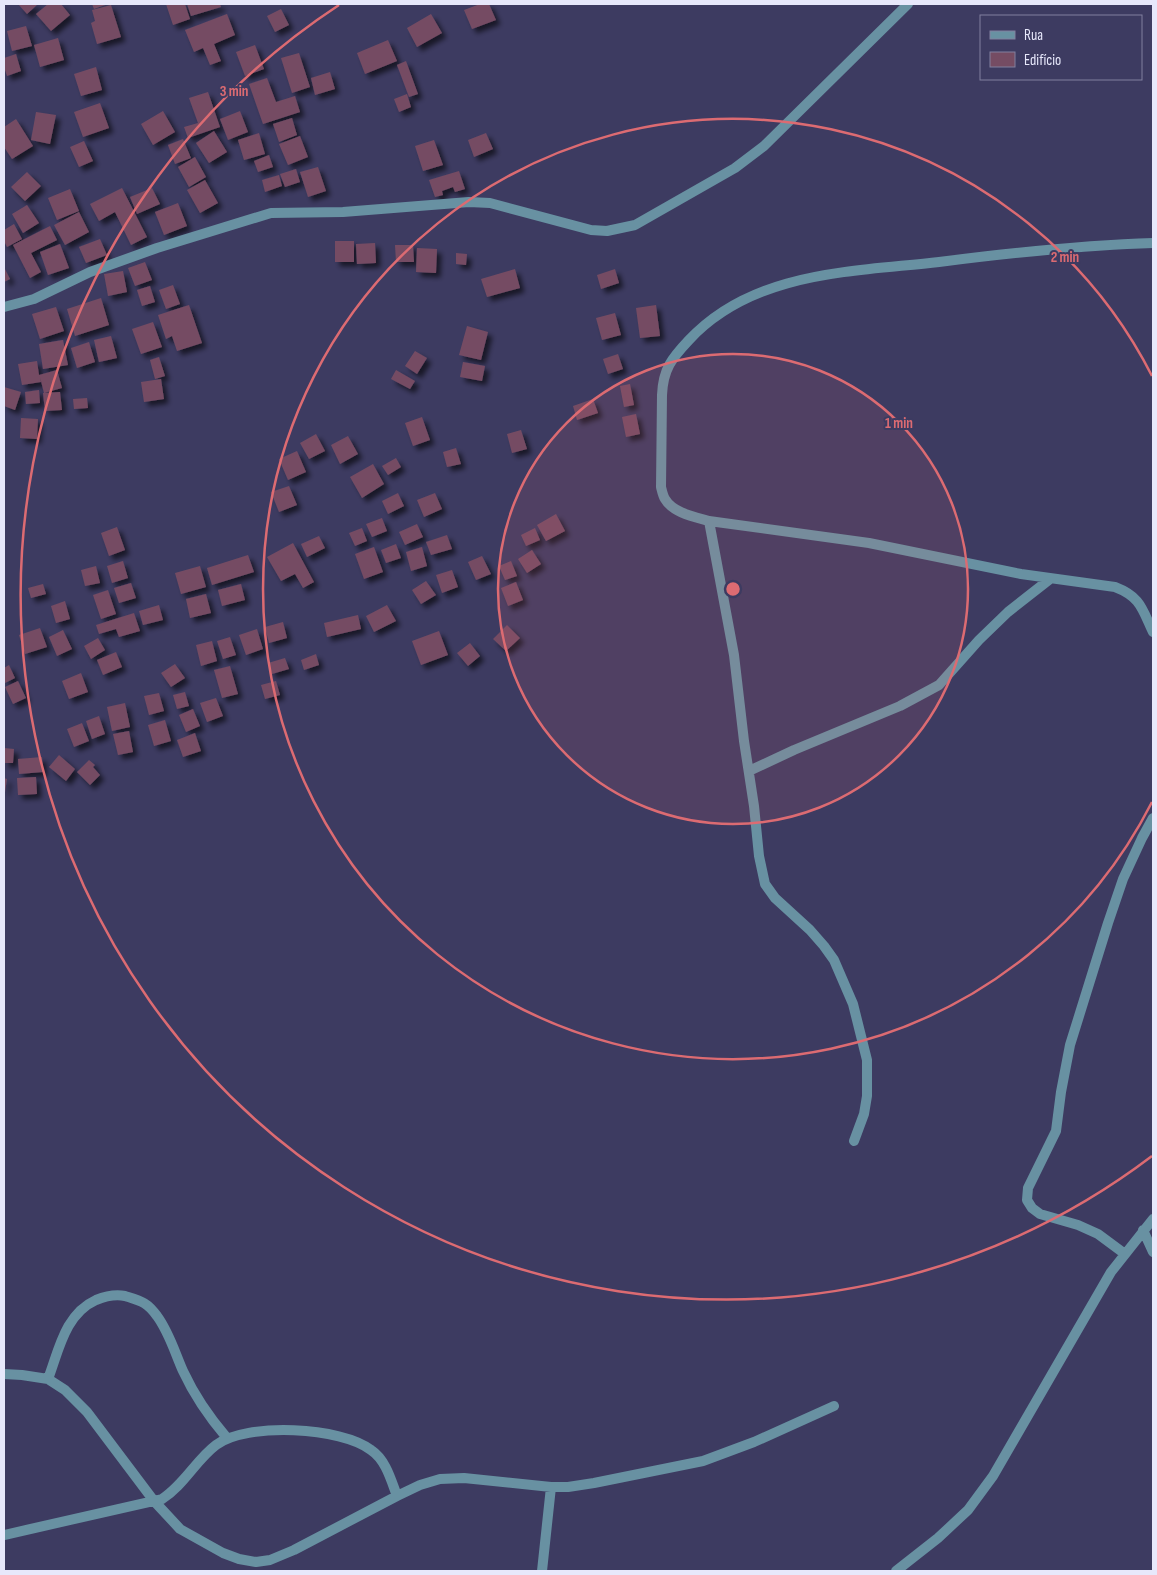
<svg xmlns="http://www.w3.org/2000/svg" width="1157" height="1575" font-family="'Sofia Sans Condensed',sans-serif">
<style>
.building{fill:#754c63;filter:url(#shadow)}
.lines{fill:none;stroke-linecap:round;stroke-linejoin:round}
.minor{stroke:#6891a2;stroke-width:10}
.ring{fill:none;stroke:#dc6b72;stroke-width:2.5}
.centre{fill:#dc6b72;stroke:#3d3b61;stroke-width:2.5}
.ring-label{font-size:15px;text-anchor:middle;font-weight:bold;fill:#dc6b72;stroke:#3d3b61;stroke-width:4;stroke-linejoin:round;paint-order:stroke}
</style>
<defs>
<filter id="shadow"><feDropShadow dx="4.5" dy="4.5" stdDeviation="2.5" flood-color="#0009"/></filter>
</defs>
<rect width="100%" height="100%" fill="#3d3b61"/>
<path class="building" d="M18,4H38L27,14Z
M48,4H61L70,15L51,31L36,14Z
M92,4H108L94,9Z
M166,4H185L190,19L173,25Z
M187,4H220L221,7L191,16Z
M480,4H489L496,20L472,29L464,10Z
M111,5L121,37L97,44L91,23L95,21L92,10Z
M281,9L289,25L275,32L267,16Z
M227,14L235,35L214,44L221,61L210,65L203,48L194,52L185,30Z
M431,14L442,33L417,47L407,28Z
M26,26L32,46L12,51L7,31Z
M58,38L64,60L40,67L34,45Z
M388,40L397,61L365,74L357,53Z
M255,45L264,69L245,76L236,52Z
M299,53L310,87L292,93L281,58Z
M16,54L21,71L7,76L4,67V58Z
M406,61L418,94L409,97L397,65Z
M96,67L102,90L81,96L74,74Z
M330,72L335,89L315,95L311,78Z
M267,78L276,102L295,96L300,112L263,124L249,84Z
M208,92L220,127L188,138L184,127L198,123L189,98Z
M407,94L411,107L399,112L394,99Z
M100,103L109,128L83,137L74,112Z
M163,111L175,132L153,145L141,124Z
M240,111L248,132L228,140L220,119Z
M36,112L56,115L50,144L31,140Z
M292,118L297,135L279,142L273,124Z
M16,119L33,146L12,159L4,147V127Z
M214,131L227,152L209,163L196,143Z
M259,133L265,154L244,160L238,140Z
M486,133L493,149L474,157L468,140Z
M300,136L308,157L288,165L279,144Z
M183,139L191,158L175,164L168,145Z
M434,140L443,165L423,171L415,146Z
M84,141L93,161L79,167L70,147Z
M269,155L273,167L258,172L254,161Z
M195,157L206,177L189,187L178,167Z
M318,167L326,191L308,197L300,172Z
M296,169L300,182L285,187L280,174Z
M459,171L465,189L455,192L453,187L442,191L443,195L435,197L429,180Z
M27,172L41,186L25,201L11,187Z
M279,175L282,186L265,192L262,180Z
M205,180L218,203L200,213L187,190Z
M122,188L147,237L131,245L115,212L99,221L90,204Z
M152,188L160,204L137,214L130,197Z
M70,189L79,211L57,220L48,198Z
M178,203L187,226L164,235L155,212Z
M27,205L39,223L23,233L12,214Z
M79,212L89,232L65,245L54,225Z
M14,224L22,239L7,247L4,241V230Z
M50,226L57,240L31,253L41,272L30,278L13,245Z
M100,239L107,255L86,263L79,247Z
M335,241H354V262H335Z
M375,243L376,263L357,264L356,244Z
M60,244L69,268L48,275L40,252Z
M395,245H413L414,262H396Z
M417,248L437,249L436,273L416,272Z
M456,253L467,254L466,265L456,264Z
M145,262L152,280L135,286L128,268Z
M4,267L10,279L4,282Z
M515,269L520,288L487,297L481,279Z
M615,269L619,283L601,289L597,275Z
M123,271L127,292L108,296L104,274Z
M173,285L180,304L166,309L159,290Z
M150,286L155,302L142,306L137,290Z
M101,298L109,325L75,336L67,309Z
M189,305L202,343L177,351L172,336L166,339L158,315Z
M656,305L660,336L640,338L636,308Z
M56,307L64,331L40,339L32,314Z
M615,313L621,335L602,340L596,318Z
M153,322L162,347L141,354L132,329Z
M467,326L488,332L481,360L459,355Z
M111,336L117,358L99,362L94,340Z
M63,340L68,365L43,369L39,344Z
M89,342L95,362L77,368L71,348Z
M415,351L427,358L417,374L405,366Z
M618,354L623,369L608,374L603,359Z
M159,357L165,376L155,379L150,360Z
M37,361L39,375L57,370L62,388L44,393L40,377L41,382L22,385L18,364Z
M463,362L485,366L482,381L460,377Z
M396,370L415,381L410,389L391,379Z
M161,379L164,399L144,402L141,382Z
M630,384L634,405L624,407L620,386Z
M4,387L21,392L15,410L4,406Z
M39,390L40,403L26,404L25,392Z
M60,392L62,410L45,411L43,393Z
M87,398L88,408L74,409L73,399Z
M593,399L598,413L577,420L573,406Z
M636,414L640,434L626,437L622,417Z
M422,417L430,440L413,446L405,423Z
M21,418L38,419L37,439L20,438Z
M521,430L527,449L512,453L507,434Z
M316,434L325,451L309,459L300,443Z
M348,436L358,454L340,464L331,445Z
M456,448L461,464L447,467L443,452Z
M297,451L306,472L288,480L279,459Z
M396,458L401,467L388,475L382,466Z
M373,464L384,484L362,498L350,477Z
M289,486L297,505L279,512L271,492Z
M398,493L404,506L388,514L382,501Z
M435,493L442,509L424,517L417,500Z
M556,514L565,531L546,541L537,525Z
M382,518L387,531L372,537L366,524Z
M417,524L423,537L405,545L399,532Z
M117,527L125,550L109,556L101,533Z
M362,528L367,541L355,546L349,533Z
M535,528L540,540L526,546L521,535Z
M447,535L452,549L431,555L426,542Z
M319,536L325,548L307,557L301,544Z
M293,543L314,582L303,588L295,574L281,581L267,557Z
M396,544L401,558L386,563L381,550Z
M374,547L383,572L364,579L355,554Z
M422,547L427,566L411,571L406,552Z
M532,550L541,564L527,573L518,559Z
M248,555L254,572L212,585L207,568Z
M482,556L491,574L476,580L468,562Z
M123,561L128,578L112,583L107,566Z
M511,561L517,576L505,580L499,566Z
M96,566L100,583L85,586L81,570Z
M200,566L206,587L181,594L175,573Z
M452,570L458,587L442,593L436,575Z
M426,581L436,595L421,604L412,590Z
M516,582L523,600L508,606L501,588Z
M131,583L136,598L119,603L114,588Z
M43,584L46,594L31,598L28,588Z
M241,584L245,600L222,606L218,590Z
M108,590L116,614L101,619L93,595Z
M206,594L211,613L190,618L186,599Z
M65,601L70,619L56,623L51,606Z
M159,605L163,620L143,625L139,611Z
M387,605L396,621L374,632L366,616Z
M134,613L140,631L119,637L116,629L99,634L96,625Z
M358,615L361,629L327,637L324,623Z
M283,622L287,638L269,643L265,627Z
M507,625L520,638L506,651L493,639Z
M40,628L47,647L25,654L19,635Z
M257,629L263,649L246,655L239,635Z
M63,630L72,649L57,656L49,637Z
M439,631L448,655L421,665L412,641Z
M230,637L236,655L223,659L217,641Z
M98,638L105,650L91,659L84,646Z
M212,641L217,661L201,666L196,645Z
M470,643L480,656L468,666L457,653Z
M116,652L122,667L103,675L97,660Z
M316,654L319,665L304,670L301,660Z
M285,658L289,669L272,674L268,663Z
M175,664L185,678L171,687L161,673Z
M9,665L15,678L5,683L4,668Z
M230,666L238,694L222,698L214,670Z
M81,673L88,692L69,699L62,681Z
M18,681L26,698L13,704L5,687Z
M276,681L280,695L265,699L261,685Z
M185,692L189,706L177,709L173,695Z
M159,693L164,711L149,715L144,696Z
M216,698L223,716L207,722L200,703Z
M125,703L130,727L112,731L107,707Z
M193,709L200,726L186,732L179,715Z
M99,716L105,734L92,739L86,721Z
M165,720L171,741L154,746L148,725Z
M82,723L89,741L74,747L67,729Z
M129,731L133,752L118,755L113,734Z
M195,733L201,751L183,757L177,740Z
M4,748L14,749L13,763H4Z
M59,755L75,769L66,781L49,767Z
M42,757L43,772L19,774L18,759Z
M89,760L95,765L93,767L100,775L90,785L77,772Z
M36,777L37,794L18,795L17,778Z
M4,778L7,779L5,792H4Z"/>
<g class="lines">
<path class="minor" d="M1153,243C1082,245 1010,253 939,262C852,272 753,271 689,340C672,358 663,369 662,395L661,487C662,491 663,496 665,499C673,513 695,517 709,521L869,543L1021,574L1115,587C1141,597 1142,609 1153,632
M4,307L34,299L90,272L157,248L271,213L343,212L469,202L490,203L591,230L607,231L635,225L735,168L764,146L908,4
M709,521L734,655L744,741L754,806L759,856L765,884L775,898L810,930L824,946L834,960L853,1004L867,1060V1096L864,1114L854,1141
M749,771L794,750L900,706L939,685L979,640L1008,612L1050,579
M1143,1230L1153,1252
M1125,1254L1098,1234L1078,1225L1040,1214L1032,1208L1027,1200L1028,1188L1056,1131L1061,1092L1070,1045L1108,923L1123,879L1142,838L1153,818
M4,1374L22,1375L48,1379L65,1390L87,1412L154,1501L180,1529L223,1553L239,1559L256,1562L270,1560L294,1550L397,1496L420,1485L440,1479L464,1478L551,1487H568L594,1483L703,1461L754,1442L834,1406
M48,1379C59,1350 65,1314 96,1300C106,1296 115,1294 125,1296C141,1301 147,1302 157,1316C169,1332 175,1353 183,1371C195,1397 209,1417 227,1438
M4,1535L162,1499C184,1485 196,1460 216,1445C246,1422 342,1427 371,1450C386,1460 391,1480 397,1496
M542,1571L551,1487
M896,1571L938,1538L968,1510L993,1476L1111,1272L1153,1219"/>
</g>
<circle cx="733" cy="589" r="235" fill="#dc6b72" fill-opacity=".12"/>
<g class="ring">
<circle cx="733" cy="589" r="235"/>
<path d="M1152 802A470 470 0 1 1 1152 376"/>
<path d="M1152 1156A705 705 0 1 1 339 5"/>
</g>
<circle cx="733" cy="589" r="8" class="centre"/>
<g class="ring-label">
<text x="234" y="96">3 min</text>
<text x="1065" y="262">2 min</text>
<text x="899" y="428">1 min</text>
</g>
<rect width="1157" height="1575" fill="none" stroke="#e7e8fb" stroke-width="10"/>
<rect x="980" y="15" width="162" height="65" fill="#3d3b61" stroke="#81809f"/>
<rect x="990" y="31" width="25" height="8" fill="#6891a2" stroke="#81809f"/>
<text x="1024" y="40" font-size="15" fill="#e7e8fb">Rua</text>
<rect x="990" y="52" width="25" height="15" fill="#754c63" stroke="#81809f"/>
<text x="1024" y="65" font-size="15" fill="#e7e8fb">Edifício</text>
</svg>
